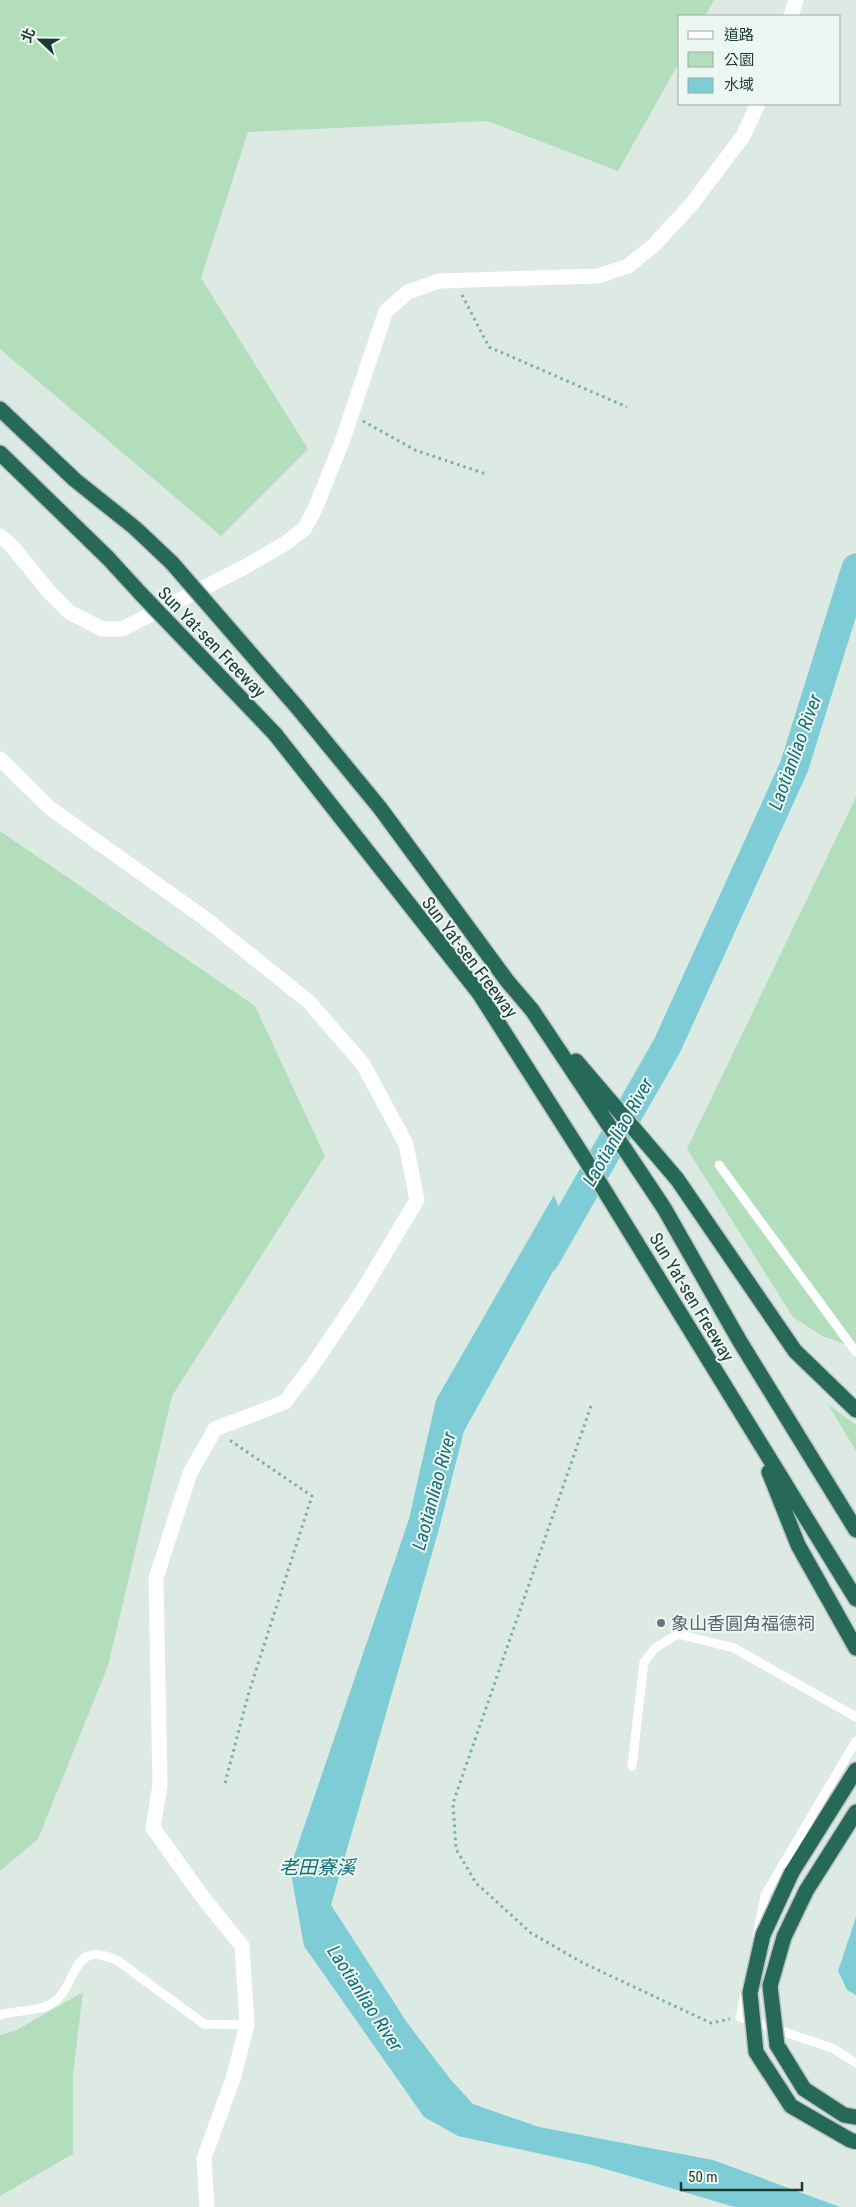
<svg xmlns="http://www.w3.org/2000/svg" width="856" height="2207" font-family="'Roboto Condensed','Noto Sans TC',sans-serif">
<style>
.green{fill:#b2debc}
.water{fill:#7dccd6}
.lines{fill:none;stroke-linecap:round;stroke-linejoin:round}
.river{stroke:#7dccd6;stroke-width:29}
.motorway-casing{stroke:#bbc4c1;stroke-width:18}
.path{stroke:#79b19d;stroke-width:3;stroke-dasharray:2.5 4;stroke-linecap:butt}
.service{stroke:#fff;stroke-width:9}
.tertiary{stroke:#fff;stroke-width:15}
.motorway{stroke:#266959;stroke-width:15}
.motorway-bridge-casing{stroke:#bbc4c1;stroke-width:18;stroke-linecap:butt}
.motorway-bridge{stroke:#266959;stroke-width:15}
.worship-dot{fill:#6b7280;stroke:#ecf7f1;stroke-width:2}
.labels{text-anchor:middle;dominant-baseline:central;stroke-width:4;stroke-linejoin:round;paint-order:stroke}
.street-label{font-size:18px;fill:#1d3a31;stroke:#ecf7f1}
.worship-label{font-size:18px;fill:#5b616d;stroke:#ecf7f1;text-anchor:start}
.water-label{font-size:19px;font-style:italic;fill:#126d7b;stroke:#ecf7f1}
</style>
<rect width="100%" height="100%" fill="#dceae3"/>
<path class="green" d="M0,0H714L705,16H680V61L618,171L488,121L248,132L201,278L308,449L221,536L0,349Z
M856,797V1348L822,1336L793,1317L687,1149Z
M0,831L255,1006L325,1156L172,1396L108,1666L38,1839L0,1871Z
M828,1404L856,1425V1451Z
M83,1992L73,2074V2154L0,2196V2035L15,2031Z"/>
<path class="water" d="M554,1195L571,1239L464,1431L439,1529L331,1905L408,2024L451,2080L473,2104L539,2127L713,2160L840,2207H735L592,2165L458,2136L424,2117L304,1946L290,1868L409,1519L436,1400Z
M856,1917V1995L847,1990L838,1971Z"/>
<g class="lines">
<path class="river" d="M545,1259L667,1046L794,767L856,568"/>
<g class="motorway-casing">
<path id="motorway" d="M0,409L75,480L135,528L172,563
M0,453L108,558L141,594
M297,707L380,808L508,982L532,1010L664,1208L739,1340L856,1530
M275,734L479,993L585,1159L856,1599
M576,1061L677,1179L795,1351L856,1410
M769,1472L798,1545L856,1648
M792,1872L856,1770
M806,1891L856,1812
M777,2045L804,2089L844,2115L856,2117"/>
</g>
<path class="path" d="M462,295L489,347L627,407
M363,421L415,450L486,474
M591,1406L453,1803L456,1849L476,1883L531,1933L583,1963L711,2023L730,2019
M225,1783L249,1692L312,1496L228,1439"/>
<path class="service" d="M719,1165L856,1352
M632,1766L644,1662L655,1648L678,1634L734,1648L856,1717
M757,1937L765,1895L856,1741
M746,1989L740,2017L832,2048L856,2063
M0,2015C15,2010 36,2012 49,2005C80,1990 67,1936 118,1961L204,2024L247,2025"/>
<path class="tertiary" d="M791,16L796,0
M0,536L10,544L51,594L69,612L102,629H122L243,568L286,543L304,529L314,511L342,442L386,311L408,292L439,281L598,276L628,266L654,245L691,205L743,136L758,104
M0,759L50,808L203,917L309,1002L363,1064L406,1144L417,1200L360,1295L315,1362L285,1402L215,1429L190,1473L156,1578L160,1785L153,1828L204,1899L242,1946L247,2025L233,2079L204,2158L207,2207"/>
<use href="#motorway" class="motorway"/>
<g class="motorway-bridge-casing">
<path id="motorway-bridge" d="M172,563L297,707
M141,594L275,734
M792,1872L763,1935L750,1993L756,2052L791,2106L850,2140L856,2142
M777,2045L770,1986L784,1937L806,1891"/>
</g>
<use href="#motorway-bridge" class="motorway-bridge"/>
</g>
<circle class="worship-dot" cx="661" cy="1623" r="5"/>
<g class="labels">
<g class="street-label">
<text transform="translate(212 642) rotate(46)">Sun Yat-sen Freeway</text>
<text transform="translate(470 957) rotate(53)">Sun Yat-sen Freeway</text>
<text transform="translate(692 1297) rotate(59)">Sun Yat-sen Freeway</text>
</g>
<g class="worship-label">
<text x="671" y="1623">象山香圓角福德祠</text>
</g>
<g class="water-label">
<text transform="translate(795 752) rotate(-70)">Laotianliao River</text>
<text transform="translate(618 1132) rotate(-60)">Laotianliao River</text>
<text transform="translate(434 1491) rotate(-75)">Laotianliao River</text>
<text x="317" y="1867">老田寮溪</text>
<text transform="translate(365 1998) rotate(57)">Laotianliao River</text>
</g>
</g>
<rect x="678" y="15" width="162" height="90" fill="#ecf7f1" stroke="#99aba4"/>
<rect x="688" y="31" width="25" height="8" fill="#ffffff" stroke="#99aba4"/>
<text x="724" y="40" font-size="15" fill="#1d3a31">道路</text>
<rect x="688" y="52" width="25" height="15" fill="#b2debc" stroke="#99aba4"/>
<text x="724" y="65" font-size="15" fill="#1d3a31">公園</text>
<rect x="688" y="78" width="25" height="15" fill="#7dccd6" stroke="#99aba4"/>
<text x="724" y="90" font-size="15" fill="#1d3a31">水域</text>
<g transform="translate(40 40) rotate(292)" stroke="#ecf7f1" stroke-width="4" paint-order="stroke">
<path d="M0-4L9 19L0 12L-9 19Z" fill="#1d3a31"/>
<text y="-8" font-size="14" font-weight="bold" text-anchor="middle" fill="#1d3a31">北</text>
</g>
<path d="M681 2182v8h121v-8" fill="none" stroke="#1d3a31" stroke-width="2.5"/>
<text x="688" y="2182" font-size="15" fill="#1d3a31" stroke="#ecf7f1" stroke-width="4" paint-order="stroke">50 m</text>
</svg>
